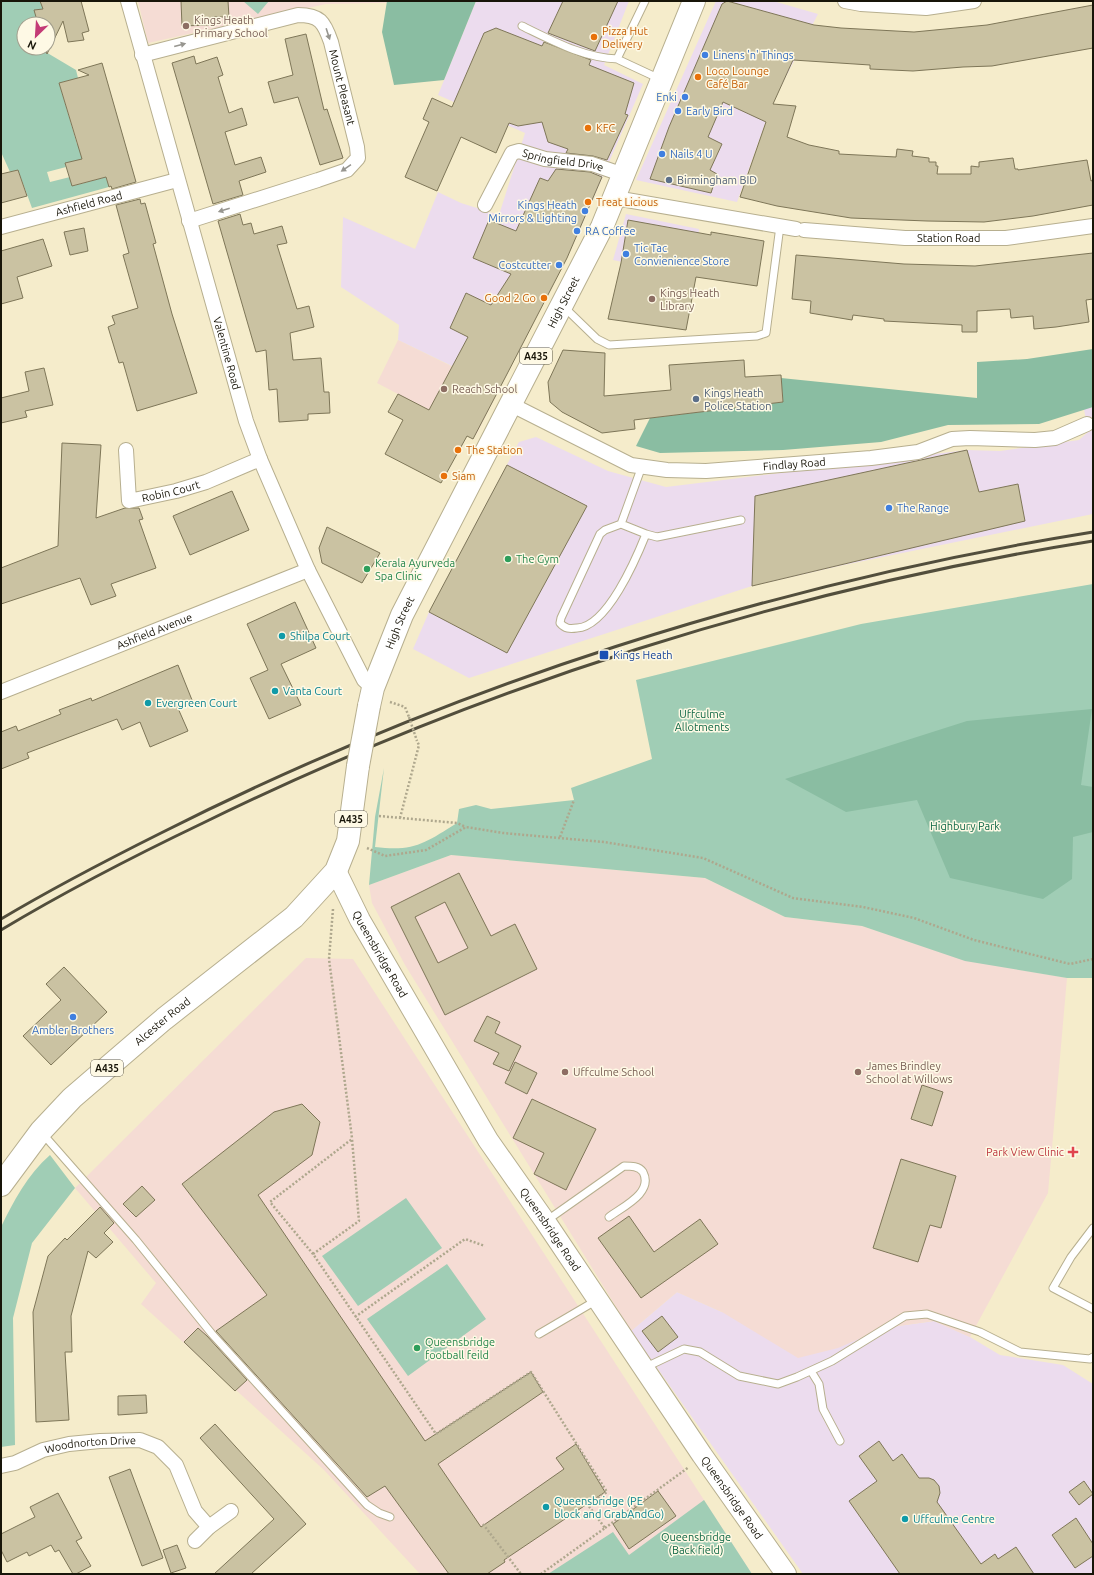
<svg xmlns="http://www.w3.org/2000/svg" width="1094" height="1575" font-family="Ubuntu,sans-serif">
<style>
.commercial{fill:#ecdcee}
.education{fill:#f5dcd4}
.green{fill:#a0cdb5}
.forest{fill:#8abda2}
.building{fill:#cac2a2;stroke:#7e7658;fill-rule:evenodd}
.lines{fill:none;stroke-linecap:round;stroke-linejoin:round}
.lane-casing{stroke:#b7af8f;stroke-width:9}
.street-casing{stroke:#b7af8f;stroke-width:16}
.secondary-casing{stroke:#b7af8f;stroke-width:22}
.highway-casing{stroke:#b7af8f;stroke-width:24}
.path{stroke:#aea78d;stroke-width:2.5;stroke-dasharray:2 2;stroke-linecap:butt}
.lane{stroke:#fff;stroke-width:7}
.street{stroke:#fff;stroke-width:14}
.secondary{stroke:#fff;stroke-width:20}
.highway{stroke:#fff;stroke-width:22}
.rail{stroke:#524e3c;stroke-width:3}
.highway-bridge-casing{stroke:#b7af8f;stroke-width:24;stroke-linecap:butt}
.path-bridge{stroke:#aea78d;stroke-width:2.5;stroke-dasharray:2 2;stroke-linecap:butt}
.highway-bridge{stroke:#fff;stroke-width:22}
.oneway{fill:#979690}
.education-dot{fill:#8d6e63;stroke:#fef9e5;stroke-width:1.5}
.food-dot{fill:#e8710a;stroke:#fef9e5;stroke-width:1.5}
.shop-dot{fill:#3f7fe0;stroke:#fef9e5;stroke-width:1.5}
.service-dot{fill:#5c6f8a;stroke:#fef9e5;stroke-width:1.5}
.leisure-dot{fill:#2e9e5b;stroke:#fef9e5;stroke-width:1.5}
.culture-dot{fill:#0f9aa8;stroke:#fef9e5;stroke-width:1.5}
.transit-dot{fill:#1a4fb4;stroke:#fef9e5;stroke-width:1.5}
.health-dot{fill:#e0444e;stroke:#fef9e5;stroke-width:1.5}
.labels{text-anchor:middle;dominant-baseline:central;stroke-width:3;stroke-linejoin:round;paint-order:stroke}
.shield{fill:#fef9e5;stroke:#5d594b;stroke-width:1}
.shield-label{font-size:10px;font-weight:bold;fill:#181509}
.education-label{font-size:11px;fill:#785e54;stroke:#fef9e5;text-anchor:start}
.food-label{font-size:11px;fill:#c56008;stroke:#fef9e5;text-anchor:start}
.shop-label{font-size:11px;fill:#366cbe;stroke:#fef9e5;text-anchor:start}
.street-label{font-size:11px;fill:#181509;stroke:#fef9e5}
.service-label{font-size:11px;fill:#4e5e75;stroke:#fef9e5;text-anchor:start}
.leisure-label{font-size:11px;fill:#27864d;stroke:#fef9e5;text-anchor:start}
.culture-label{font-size:11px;fill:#0d838f;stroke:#fef9e5;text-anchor:start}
.transit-label{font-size:11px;fill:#164399;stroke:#fef9e5;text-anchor:start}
.park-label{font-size:11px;fill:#0e6745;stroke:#fef9e5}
.health-label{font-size:11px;fill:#be3a42;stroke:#fef9e5;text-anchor:end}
</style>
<rect width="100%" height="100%" fill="#f5eccb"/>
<path class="commercial" d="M476,1H629L604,65L643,84L576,238L506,376L461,353L454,367L398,340L399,325L341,287L343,217L415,249L438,192L461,203L499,215L525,133L438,95Z
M716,1H773L818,14L772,104L737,202L636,180Z
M626,214L699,229L693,277L613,260Z
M1093,407V514L839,566L752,586L469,678L413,649L429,612L519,442L536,437L608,471L666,487L967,450L1000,451L1079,440L1088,432L1084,409Z
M677,1292L722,1312L884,1328L934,1321L970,1337L1000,1355L1063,1365L1093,1384V1574H803L631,1331Z"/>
<path class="education" d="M138,1H476L326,4L148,43Z
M398,340L453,367L461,353L506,376L476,435L377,383Z
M451,855L705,878L785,917L862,926L965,960L1067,978L1048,1193L970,1337L934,1321L884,1328L838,1348L798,1358L722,1312L677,1292L631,1331L405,965L372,903L369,885Z
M306,958L353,959L752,1574H420L324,1470L141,1304L156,1283L75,1188Z"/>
<path class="green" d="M1,1H40L49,8L35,10L47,24H24V48H39L76,70L78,78L59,83L77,144L100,157L65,163L66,167L47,172L50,182L70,177L73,186L106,177L109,187L32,208L18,170L10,172L1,152Z
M243,1H269L258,14Z
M1093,584V978H1067L965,961L862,926L785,917L705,878L451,855L369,885L375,817L384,768L375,847C414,852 425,843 457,823L459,809L476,805L491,809L574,800L571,788L652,759L636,680L861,624Z
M50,1155L75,1188L32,1243L13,1318L15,1445L1,1447V1227C13,1202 28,1174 50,1155Z
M406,1198L442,1248L358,1306L322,1256Z
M447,1264L486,1319L408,1376L367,1319Z
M704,1500L752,1574H548L613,1532L629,1555Z"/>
<path class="forest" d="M387,1H476L444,80L394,85L382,32Z
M1093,349V407L1039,424L948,425L881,442L783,450L660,453L636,446L650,418L783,402L781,378L977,398V362L1027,359Z
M1092,709L1081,785L1093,787V832L1073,837L1072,879L1043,899L950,878L917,800L846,812L785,779L967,721Z"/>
<path class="building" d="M40,1H81L89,31L82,33L84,40L68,42L63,21L47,54L45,48H48V24H38L34,10L43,9Z
M181,1H228L229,17H212V25L182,26Z
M563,1H618L595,51L548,33Z
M727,1L814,25L841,28L914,32L987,25L1093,5V48L992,66L963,67L913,71L870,69V65L793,60L773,104L796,106L787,137L809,145L839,151V154L896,157L897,149L913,151L912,156L929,158V162H936V166H938L937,174H971V166L979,167V162L1013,158L1015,169H1018V170L1087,160L1091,181L1093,180V205L1033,216L984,222L927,221L851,218L777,206L740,197L766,122L723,102L708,137L722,144L710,170L717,174L711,193L650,179L669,127L722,4Z
M496,28L542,46L544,42L591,60L589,65L634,83L625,114L628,115L607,160L593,156L566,153L568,149L548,142L542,122L518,126L509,123L496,153L461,137L437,191L405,177L429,122L423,119L432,98L452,107L484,33Z
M306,34L324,110L327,109L343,158L320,165L298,97L274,103L268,82L293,75L285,39Z
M194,56L196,64L217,57L223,75L218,77L229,113L242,108L247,125L225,132L235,165L261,157L266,172L239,181L243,195L213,204L172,63Z
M102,63L136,182L112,189L111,186L109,187L106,177L72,186L65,163L82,159L59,83L89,75L78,70Z
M556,169L590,172L602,177L567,258L506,376L473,439L467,436L441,483L385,454L403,420L388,412L398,394L429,410L468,337L450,328L466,293L491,305L511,274L473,258L489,220L516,231L540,178L548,181Z
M18,170L27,196L1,203V174Z
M140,199L141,204L145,203L156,243L153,244L172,314L197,393L137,411L123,362L119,363L108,327L115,324L112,316L138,308L123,255L129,253L116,205Z
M240,214L243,225L251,223L254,234L282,226L287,243L277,245L297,309L309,306L314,327L290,333L293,360L321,358L324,392H329L330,413L308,414V420L279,422L277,389L269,390L266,350L256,352L218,221Z
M628,220L711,235V232L764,241L757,286L696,277L686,330L608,319L621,263Z
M84,228L88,251L70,255L64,232Z
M43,239L52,266L17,277L23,298L1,304V251Z
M1093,253V299L1086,300L1089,322L1056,327L1034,329L1033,316L1011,318L1010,309L977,311V332H962V325L884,321V319L853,315L852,320L810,313L811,301L792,299L796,255L904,264L975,266Z
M563,350L605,353L604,396L671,390L669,365L744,360L745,377L781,375L783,402L634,420L635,429L602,433L562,412L550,402L548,382Z
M44,368L53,405L25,411L27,417L1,423V398L29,391L25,372Z
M62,443L101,445L96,518L125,508H139L143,519L139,520L156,568L111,584L116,596L91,605L80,578L1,604V568L58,546Z
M967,450L979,492L1018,484L1025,521L752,586L755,496Z
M507,465L587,506L507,653L429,612Z
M232,491L249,530L190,555L173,516Z
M327,527L380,553L362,583L322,563L319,548Z
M295,602L316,648L281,664L301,705L269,719L250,678L268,670L247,624Z
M178,665L192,700L177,706L188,731L150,747L140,722L122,730L117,719L27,753L29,758L1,769V732L16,726L18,731L61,714L59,710L91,698L92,701Z
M459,873L491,936L515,924L537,969L445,1015L391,907ZM445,902L468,948L438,963L415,917Z
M64,967L107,1012L51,1065L23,1036L61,1000L46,984Z
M487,1016L500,1022L495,1033L521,1046L509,1071L493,1064L499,1053L474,1041Z
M515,1062L537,1073L527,1094L505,1083Z
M922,1085L943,1092L932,1126L911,1119Z
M532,1099L596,1129L566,1190L534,1174L544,1153L513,1138Z
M302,1104L320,1122L312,1155L258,1195L425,1441L531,1372L543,1392L438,1464L481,1527L564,1469L556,1458L576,1444L605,1492L504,1560L505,1562L487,1574H449L385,1486L367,1497L216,1331L267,1295L182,1184L274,1112Z
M901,1159L956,1176L941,1228L930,1225L918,1262L873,1248Z
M142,1186L155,1200L136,1217L123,1204Z
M100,1207L114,1223L104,1233L113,1242L96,1258L88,1251L71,1316L72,1352H65L69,1420L36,1422L33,1312L48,1256L65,1238L67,1240Z
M629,1216L654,1252L700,1219L718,1244L641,1298L598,1238Z
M662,1316L678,1337L658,1352L642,1331Z
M198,1328L207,1336L247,1380L235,1391L184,1342Z
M146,1395L147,1413L118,1415V1396Z
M215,1424L306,1524L251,1574H214L274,1519L200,1438Z
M879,1441L893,1461L902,1454L919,1478H929L934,1480L939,1486L940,1493L937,1502L981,1564L995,1554L998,1559L1016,1547L1034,1574H900L849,1501L877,1481L859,1456Z
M130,1469L163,1558L142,1566L109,1477Z
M1084,1481L1093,1494L1079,1505L1069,1492Z
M658,1491L676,1516L629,1549L613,1524Z
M58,1493L82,1538L76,1541L91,1566L76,1574H73L59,1550L55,1552L51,1545L29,1556L27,1552L7,1562L1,1550V1534L35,1517L30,1507Z
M1076,1518L1093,1544V1556L1075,1568L1052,1535Z
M177,1545L186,1568L171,1573L163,1550Z"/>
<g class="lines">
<g class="lane-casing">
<path id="lane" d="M645,1L617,59L660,79
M522,26C553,41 584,58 618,59
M564,307L597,339L609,345L757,336L766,333L780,226
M642,466L621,524L646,534L657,537L741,520
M621,524L605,530L600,534L561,618L560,623C565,629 570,629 577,628C607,627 636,559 646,534
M42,1133L136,1240L212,1334L367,1505L379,1513L390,1517
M546,1221L624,1166C631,1166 639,1166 643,1172C654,1193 622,1207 609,1217
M1093,1228L1071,1257L1053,1288L1093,1309
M539,1334L597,1300
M644,1368L684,1349L700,1352L739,1376L778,1384L797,1377L832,1361L905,1316L927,1314L980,1332L1020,1352L1090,1359L1093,1357
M811,1371L819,1384L823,1409L840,1441"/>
</g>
<g class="street-casing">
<g id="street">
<path id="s1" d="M128,1L246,421L260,459L308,570L364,680L373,688"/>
<path d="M845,1L861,4L926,8L974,1"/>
<path id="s2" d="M142,55L298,15C320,15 324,22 331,42L357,147L358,158L347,170L318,180L189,221"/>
<path d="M615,198L796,229"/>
<path id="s3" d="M485,205L512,153L519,151L545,159L592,164L624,175"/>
<path id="s4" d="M1,227L177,180"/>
<path id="s5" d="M804,230L905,238H1006L1093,226"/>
<path id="s6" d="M510,405L520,409L631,465L667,470L706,471L871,458L918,452L952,439L970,438L1035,440L1055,438L1087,424"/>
<path id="s7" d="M126,450L129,501L176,491L206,482L260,459"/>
<path id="s8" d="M1,692L308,570"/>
<path id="s9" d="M1,1466L15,1463L43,1450L69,1444L100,1441L140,1440L158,1447L176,1465L195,1511L209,1527"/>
<path d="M195,1541L209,1527L231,1511"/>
</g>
</g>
<g class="secondary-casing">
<g id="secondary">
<path id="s10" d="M336,871L360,920L488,1140L545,1221L702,1455L786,1574"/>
</g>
</g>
<g class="highway-casing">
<g id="highway">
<path id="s11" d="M369,706L373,688L402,615L602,227L694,1"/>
<path id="s12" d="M1,1185L41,1131L72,1098L164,1019L294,917L336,871L348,841L358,766"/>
</g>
</g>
<path class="path" d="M390,702L405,707L409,717
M379,816L457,823L466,827
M400,818L419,745L417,741
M560,837L574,800
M367,848L385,856L426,850L466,827L503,833L604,842L703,858L793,898L863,907L914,918L974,940L1070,964L1093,959
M333,909L329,959L352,1138
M313,1254L359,1221L352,1139L270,1202L313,1254L436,1434L531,1372L607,1492L588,1505L605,1528L541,1574
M355,1317L465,1239L485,1246
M483,1524L521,1574
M605,1528L689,1467"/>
<use href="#lane" class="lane"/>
<use href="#street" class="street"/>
<use href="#secondary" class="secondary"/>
<use href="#highway" class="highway"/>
<path class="rail" d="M1,919C53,888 107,860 161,833C454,685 770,584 1093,532
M1,930C66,891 134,856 203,823C483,686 785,590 1093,541"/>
<g class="highway-bridge-casing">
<path id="highway-bridge" d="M358,766L369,706"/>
</g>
<path class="path-bridge" d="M409,717L417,741"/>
<use href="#highway-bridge" class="highway-bridge"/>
</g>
<defs><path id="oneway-solid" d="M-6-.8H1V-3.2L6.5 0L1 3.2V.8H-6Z"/></defs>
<g class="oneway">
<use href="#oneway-solid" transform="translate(328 34) rotate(72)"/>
<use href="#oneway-solid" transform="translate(180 45) rotate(-15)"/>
<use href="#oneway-solid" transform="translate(346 168) rotate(146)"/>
<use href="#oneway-solid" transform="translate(224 210) rotate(163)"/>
</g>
<g class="education-dot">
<circle cx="186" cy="26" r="4"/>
<circle cx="652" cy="299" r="4"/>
<circle cx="444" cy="389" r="4"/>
<circle cx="565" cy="1072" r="4"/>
<circle cx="858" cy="1072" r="4"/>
</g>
<g class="food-dot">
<circle cx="594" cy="37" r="4"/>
<circle cx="698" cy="77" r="4"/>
<circle cx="588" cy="128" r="4"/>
<circle cx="588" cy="202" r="4"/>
<circle cx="544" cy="298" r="4"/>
<circle cx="458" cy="450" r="4"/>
<circle cx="444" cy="476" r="4"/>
</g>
<g class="shop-dot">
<circle cx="705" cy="55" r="4"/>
<circle cx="685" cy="97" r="4"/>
<circle cx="678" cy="111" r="4"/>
<circle cx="662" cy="154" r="4"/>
<circle cx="585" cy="211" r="4"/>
<circle cx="577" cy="231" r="4"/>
<circle cx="626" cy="254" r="4"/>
<circle cx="559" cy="265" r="4"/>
<circle cx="889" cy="508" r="4"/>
<circle cx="73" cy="1017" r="4"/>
</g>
<g class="service-dot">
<circle cx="669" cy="180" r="4"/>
<circle cx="696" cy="399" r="4"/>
</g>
<g class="leisure-dot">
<circle cx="508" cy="559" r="4"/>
<circle cx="367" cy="569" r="4"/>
<circle cx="417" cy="1348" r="4"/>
</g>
<g class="culture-dot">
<circle cx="282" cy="636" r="4"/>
<circle cx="275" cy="691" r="4"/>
<circle cx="148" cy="703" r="4"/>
<circle cx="546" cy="1507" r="4"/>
<circle cx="905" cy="1519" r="4"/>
</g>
<rect class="transit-dot" x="599" y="650" width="10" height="10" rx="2"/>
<path class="health-dot" d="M1071 1146h4v4h4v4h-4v4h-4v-4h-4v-4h4z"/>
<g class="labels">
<g class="shield">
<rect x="520" y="348" width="32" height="16" rx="3"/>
<rect x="335" y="811" width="32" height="16" rx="3"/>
<rect x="91" y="1060" width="32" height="16" rx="3"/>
</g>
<g class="shield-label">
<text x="536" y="356">A435</text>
<text x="351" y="819">A435</text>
<text x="107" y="1068">A435</text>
</g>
<g class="education-label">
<text x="194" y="20">Kings Heath<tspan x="194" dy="13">Primary School</tspan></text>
<text x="660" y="293">Kings Heath<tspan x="660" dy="13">Library</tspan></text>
<text x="452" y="389">Reach School</text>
<text x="866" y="1066">James Brindley<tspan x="866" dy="13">School at Willows</tspan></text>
<text x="573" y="1072">Uffculme School</text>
</g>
<g class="food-label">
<text x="602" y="31">Pizza Hut<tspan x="602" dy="13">Delivery</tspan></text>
<text x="706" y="71">Loco Lounge<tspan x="706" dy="13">Café Bar</tspan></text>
<text x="596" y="128">KFC</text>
<text x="596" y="202">Treat Licious</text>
<text x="536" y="298" text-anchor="end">Good 2 Go</text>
<text x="466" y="450">The Station</text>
<text x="452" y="476">Siam</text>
</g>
<g class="shop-label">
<text x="713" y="55">Linens 'n' Things</text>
<text x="677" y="97" text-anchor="end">Enki</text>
<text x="686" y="111">Early Bird</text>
<text x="670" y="154">Nails 4 U</text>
<text x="577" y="205" text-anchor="end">Kings Heath<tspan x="577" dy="13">Mirrors &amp; Lighting</tspan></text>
<text x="585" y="231">RA Coffee</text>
<text x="634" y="248">Tic Tac<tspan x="634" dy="13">Convienience Store</tspan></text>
<text x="551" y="265" text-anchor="end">Costcutter</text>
<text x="897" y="508">The Range</text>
<text x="73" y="1030" text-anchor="middle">Ambler Brothers</text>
</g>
<g class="street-label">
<text stroke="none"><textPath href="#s2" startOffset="255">Mount Pleasant</textPath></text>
<text stroke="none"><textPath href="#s3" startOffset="111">Springfield Drive</textPath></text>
<text stroke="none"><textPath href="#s4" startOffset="91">Ashfield Road</textPath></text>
<text stroke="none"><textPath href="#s5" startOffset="145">Station Road</textPath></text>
<text stroke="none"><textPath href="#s11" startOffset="449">High Street</textPath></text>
<text stroke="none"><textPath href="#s1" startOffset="366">Valentine Road</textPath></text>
<text stroke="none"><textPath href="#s6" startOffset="299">Findlay Road</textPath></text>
<text stroke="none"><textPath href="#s7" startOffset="94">Robin Court</textPath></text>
<text stroke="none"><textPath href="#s11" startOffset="89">High Street</textPath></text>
<text stroke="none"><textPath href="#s8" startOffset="165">Ashfield Avenue</textPath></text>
<text stroke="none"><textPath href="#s10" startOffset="94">Queensbridge Road</textPath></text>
<text stroke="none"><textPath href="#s12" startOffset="231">Alcester Road</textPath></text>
<text stroke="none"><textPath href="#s10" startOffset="418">Queensbridge Road</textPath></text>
<text stroke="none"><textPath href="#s9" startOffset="93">Woodnorton Drive</textPath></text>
<text stroke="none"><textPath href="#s10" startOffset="742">Queensbridge Road</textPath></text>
</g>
<g class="service-label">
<text x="677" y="180">Birmingham BID</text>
<text x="704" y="393">Kings Heath<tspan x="704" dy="13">Police Station</tspan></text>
</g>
<g class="leisure-label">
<text x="516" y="559">The Gym</text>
<text x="375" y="563">Kerala Ayurveda<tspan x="375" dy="13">Spa Clinic</tspan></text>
<text x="425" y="1342">Queensbridge<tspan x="425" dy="13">football feild</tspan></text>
</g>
<g class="culture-label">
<text x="290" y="636">Shilpa Court</text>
<text x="283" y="691">Vanta Court</text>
<text x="156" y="703">Evergreen Court</text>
<text x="554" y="1501">Queensbridge (PE<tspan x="554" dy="13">block and GrabAndGo)</tspan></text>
<text x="913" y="1519">Uffculme Centre</text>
</g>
<g class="transit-label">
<text x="613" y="655">Kings Heath</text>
</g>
<g class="park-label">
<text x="702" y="714">Uffculme<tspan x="702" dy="13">Allotments</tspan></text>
<text x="965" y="826">Highbury Park</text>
<text x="696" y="1537">Queensbridge<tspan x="696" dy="13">(Back field)</tspan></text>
</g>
<g class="health-label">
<text x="1064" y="1152">Park View Clinic</text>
</g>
</g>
<rect width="1094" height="1575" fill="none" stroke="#181509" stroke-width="4"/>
<g transform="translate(36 36) rotate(205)"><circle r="19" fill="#fef9e5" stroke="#a29e8d"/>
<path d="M0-3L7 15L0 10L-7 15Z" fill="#c43b76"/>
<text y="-6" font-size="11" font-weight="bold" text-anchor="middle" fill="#181509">N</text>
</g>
</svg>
